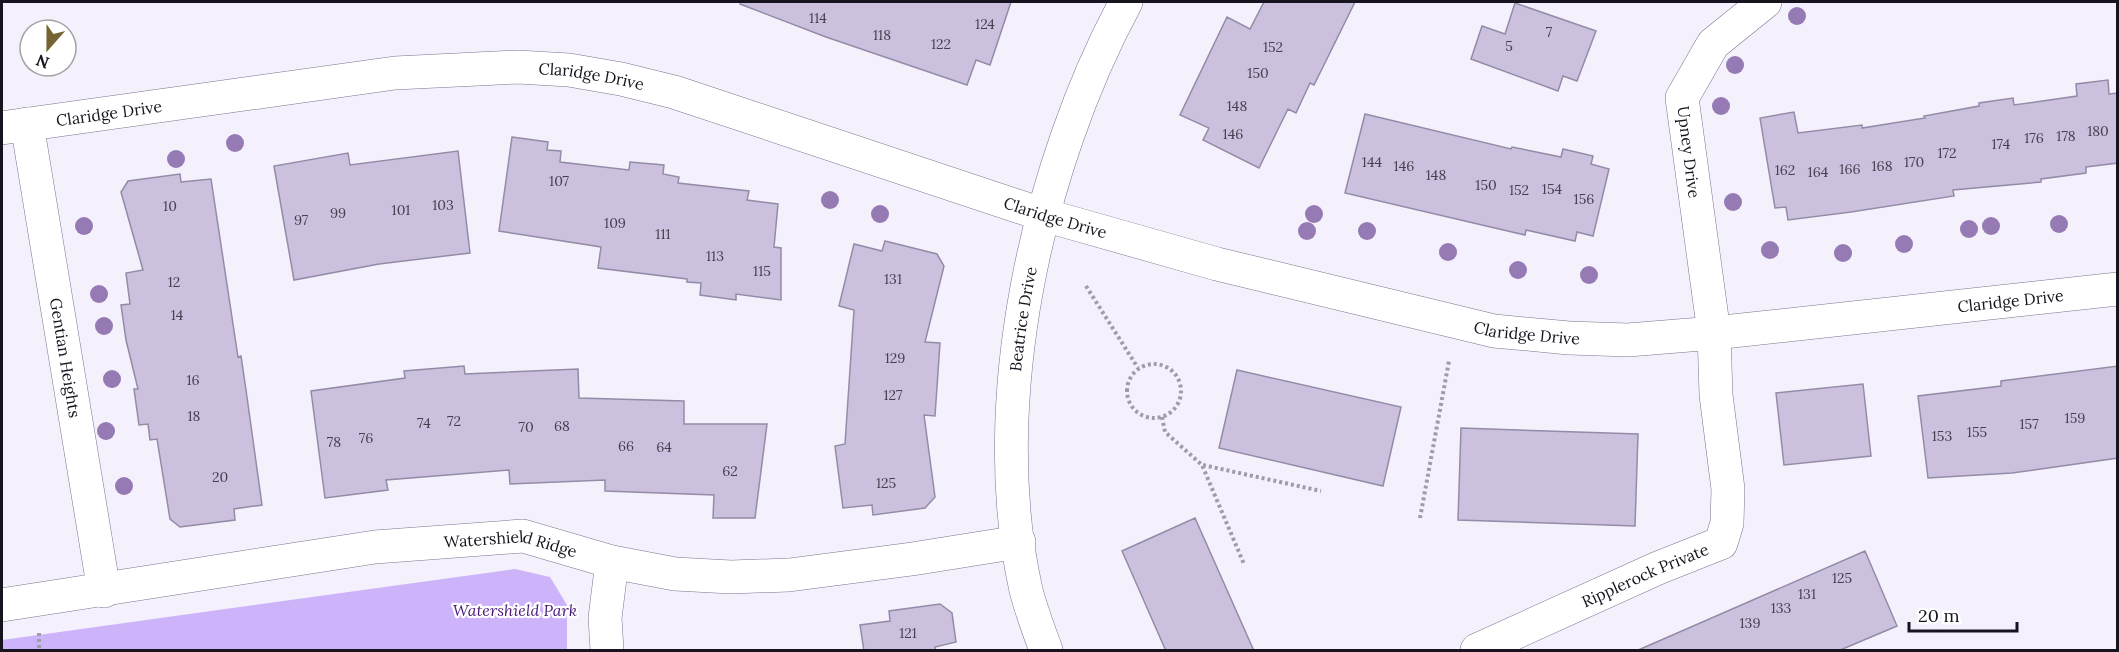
<svg xmlns="http://www.w3.org/2000/svg" width="2119" height="652" font-family="Lora,serif">
<style>
.green{fill:#cdb4fa}
.building{fill:#cbc1df;stroke:#948ba7;stroke-width:1.5}
.lines{fill:none;stroke-linecap:round;stroke-linejoin:round}
.minor-casing{stroke:#7d738f;stroke-width:34}
.path{stroke:#a09ca7;stroke-width:4;stroke-dasharray:3 3;stroke-linecap:butt}
.minor{stroke:#fff;stroke-width:33}
.tree{fill:#957ab4}
.labels{text-anchor:middle;dominant-baseline:central;stroke-width:4.5;stroke-linejoin:round;paint-order:stroke}
.number-label{font-size:14px;fill:#453f4f}
.street-label{font-size:16px;fill:#18141f;stroke:#fff}
.park-label{font-size:16px;font-style:italic;fill:#481979;stroke:#fff}
</style>
<rect width="100%" height="100%" fill="#f4f0fc"/>
<path class="green" d="M515,569L550,577L567,605V650H2V640Z"/>
<path class="building" d="M741,2H1011L990,65L976,60L967,85L826,37L740,4Z
M1264,2H1355L1314,85L1310,83L1296,113L1288,109L1259,168L1203,140L1209,128L1180,115L1227,17L1250,29Z
M1515,3L1596,31L1577,81L1563,76L1558,91L1471,59L1482,26L1505,34Z
M2108,80L2109,94L2118,93V163L2086,167V173L2041,179V182L1953,190L1954,196L1851,212L1788,220L1786,207L1775,208L1760,118L1794,112L1798,133L1862,125V128L1925,118L1924,116L1979,106V103L2013,98L2014,105L2077,96L2076,84Z
M1365,114L1511,149L1512,147L1561,157L1563,149L1593,156L1591,164L1609,169L1593,236L1577,232L1575,241L1526,230L1525,235L1345,193Z
M512,137L548,142L547,150L561,151L560,162L629,170L630,162L664,165L663,174L679,177L678,183L749,191L747,200L778,204L774,247L781,248V300L736,294V300L700,295L701,283L687,282V279L598,268L601,247L499,231Z
M458,151L470,253L379,264L294,280L274,166L348,153L350,165Z
M180,174L181,182L211,179L238,357L241,356L246,390L262,505L234,509L235,520L180,527L170,519L157,439L150,440L148,424L139,425L134,389H138L126,340L121,305L130,304L126,273L143,270L121,192L128,181Z
M885,241L937,254L944,266L925,342L940,343L935,416L924,415L935,497L925,508L873,515L872,505L843,508L835,446L845,444L854,310L839,306L854,244L882,251Z
M464,366L465,374L578,369L579,398L684,401V424H767L755,518H713L714,495L605,491V480L510,484L509,470L386,480L388,490L325,498L311,391L405,378L404,371Z
M2118,366V458L2012,473L1928,478L1918,396L2001,386V381Z
M1237,370L1401,407L1383,486L1219,448Z
M1863,384L1871,456L1784,465L1776,393Z
M1461,428L1638,434L1635,526L1458,520Z
M1195,518L1254,651H1166L1122,551Z
M1865,551L1897,626L1838,651H1636Z
M940,604L952,613L956,642L935,647L936,651H864L860,625L890,621L889,611Z"/>
<g class="lines">
<g class="minor-casing">
<g id="minor">
<path id="s1" d="M27,124L104,591"/>
<path id="s2" d="M2,128L395,73L518,67L569,70L621,79L674,92L1044,215L1217,264L1494,331L1569,338L1628,340L1714,333L2118,289"/>
<path id="s3" d="M2,605L375,547L523,536L612,562L675,574L731,577L789,575L912,559L1019,542"/>
<path d="M607,650L605,618L612,562"/>
<path id="s4" d="M1046,650C1039,631 1031,610 1026,590C984,404 1037,167 1126,2"/>
<path id="s5" d="M1477,650L1658,568L1721,543L1727,523L1728,489L1716,395L1714,333L1682,98L1713,44L1765,2"/>
</g>
</g>
<path class="path" d="M1086,286L1138,368
M1127 391a27 27 0 1 1 54 0a27 27 0 1 1-54 0Z
M1162,417L1165,432L1202,465L1244,564
M1203,465L1321,491
M1420,518L1449,361
M39,633V650"/>
<use href="#minor" class="minor"/>
</g>
<g class="tree">
<circle cx="1797" cy="16" r="9"/>
<circle cx="1735" cy="65" r="9"/>
<circle cx="1721" cy="106" r="9"/>
<circle cx="235" cy="143" r="9"/>
<circle cx="176" cy="159" r="9"/>
<circle cx="830" cy="200" r="9"/>
<circle cx="1733" cy="202" r="9"/>
<circle cx="880" cy="214" r="9"/>
<circle cx="1314" cy="214" r="9"/>
<circle cx="2059" cy="224" r="9"/>
<circle cx="84" cy="226" r="9"/>
<circle cx="1991" cy="226" r="9"/>
<circle cx="1969" cy="229" r="9"/>
<circle cx="1307" cy="231" r="9"/>
<circle cx="1367" cy="231" r="9"/>
<circle cx="1904" cy="244" r="9"/>
<circle cx="1770" cy="250" r="9"/>
<circle cx="1448" cy="252" r="9"/>
<circle cx="1843" cy="253" r="9"/>
<circle cx="1518" cy="270" r="9"/>
<circle cx="1589" cy="275" r="9"/>
<circle cx="99" cy="294" r="9"/>
<circle cx="104" cy="326" r="9"/>
<circle cx="112" cy="379" r="9"/>
<circle cx="106" cy="431" r="9"/>
<circle cx="124" cy="486" r="9"/>
</g>
<g class="labels">
<g class="number-label">
<text x="818" y="18">114</text>
<text x="985" y="24">124</text>
<text x="1549" y="32">7</text>
<text x="882" y="35">118</text>
<text x="941" y="44">122</text>
<text x="1509" y="46">5</text>
<text x="1273" y="47">152</text>
<text x="1258" y="73">150</text>
<text x="1237" y="106">148</text>
<text x="2098" y="131">180</text>
<text x="1233" y="134">146</text>
<text x="2066" y="136">178</text>
<text x="2034" y="138">176</text>
<text x="2001" y="144">174</text>
<text x="1947" y="153">172</text>
<text x="1372" y="162">144</text>
<text x="1914" y="162">170</text>
<text x="1404" y="166">146</text>
<text x="1882" y="166">168</text>
<text x="1850" y="169">166</text>
<text x="1785" y="170">162</text>
<text x="1818" y="172">164</text>
<text x="1436" y="175">148</text>
<text x="559" y="181">107</text>
<text x="1486" y="185">150</text>
<text x="1552" y="189">154</text>
<text x="1519" y="190">152</text>
<text x="1584" y="199">156</text>
<text x="443" y="205">103</text>
<text x="170" y="206">10</text>
<text x="401" y="210">101</text>
<text x="338" y="213">99</text>
<text x="301" y="220">97</text>
<text x="615" y="223">109</text>
<text x="663" y="234">111</text>
<text x="715" y="256">113</text>
<text x="762" y="271">115</text>
<text x="893" y="279">131</text>
<text x="174" y="282">12</text>
<text x="177" y="315">14</text>
<text x="895" y="358">129</text>
<text x="193" y="380">16</text>
<text x="893" y="395">127</text>
<text x="194" y="416">18</text>
<text x="2075" y="418">159</text>
<text x="454" y="421">72</text>
<text x="424" y="423">74</text>
<text x="2029" y="424">157</text>
<text x="562" y="426">68</text>
<text x="526" y="427">70</text>
<text x="1977" y="432">155</text>
<text x="1942" y="436">153</text>
<text x="366" y="438">76</text>
<text x="334" y="442">78</text>
<text x="626" y="446">66</text>
<text x="664" y="447">64</text>
<text x="730" y="471">62</text>
<text x="220" y="477">20</text>
<text x="886" y="483">125</text>
<text x="1842" y="578">125</text>
<text x="1807" y="594">131</text>
<text x="1781" y="608">133</text>
<text x="1750" y="623">139</text>
<text x="908" y="633">121</text>
</g>
<g class="street-label">
<text stroke="none"><textPath href="#s2" startOffset="594">Claridge Drive</textPath></text>
<text stroke="none"><textPath href="#s2" startOffset="108">Claridge Drive</textPath></text>
<text transform="translate(1689 152) rotate(83)">Upney Drive</text>
<text stroke="none"><textPath href="#s2" startOffset="1080">Claridge Drive</textPath></text>
<text stroke="none"><textPath href="#s2" startOffset="2052">Claridge Drive</textPath></text>
<text stroke="none"><textPath href="#s4" startOffset="336">Beatrice Drive</textPath></text>
<text stroke="none"><textPath href="#s2" startOffset="1566">Claridge Drive</textPath></text>
<text stroke="none"><textPath href="#s1" startOffset="237">Gentian Heights</textPath></text>
<text stroke="none"><textPath href="#s3" startOffset="514">Watershield Ridge</textPath></text>
<text stroke="none"><textPath href="#s5" startOffset="184">Ripplerock Private</textPath></text>
</g>
<g class="park-label">
<text x="515" y="610">Watershield Park</text>
</g>
</g>
<rect width="2119" height="652" fill="none" stroke="#18141f" stroke-width="6"/>
<g transform="translate(48 48) rotate(201)"><circle r="28" fill="#ffffff" stroke="#a3a1a5" stroke-width="1.5"/>
<path d="M0-4.5L10 22L0 15L-10 22Z" fill="#756432"/>
<text y="-9" font-size="16" font-weight="bold" text-anchor="middle" fill="#18141f">N</text>
</g>
<path d="M1909 622v9h108v-9" fill="none" stroke="#18141f" stroke-width="3"/>
<text x="1918" y="622" font-size="18" fill="#18141f" stroke="#ffffff" stroke-width="4.5" paint-order="stroke">20 m</text>
</svg>
